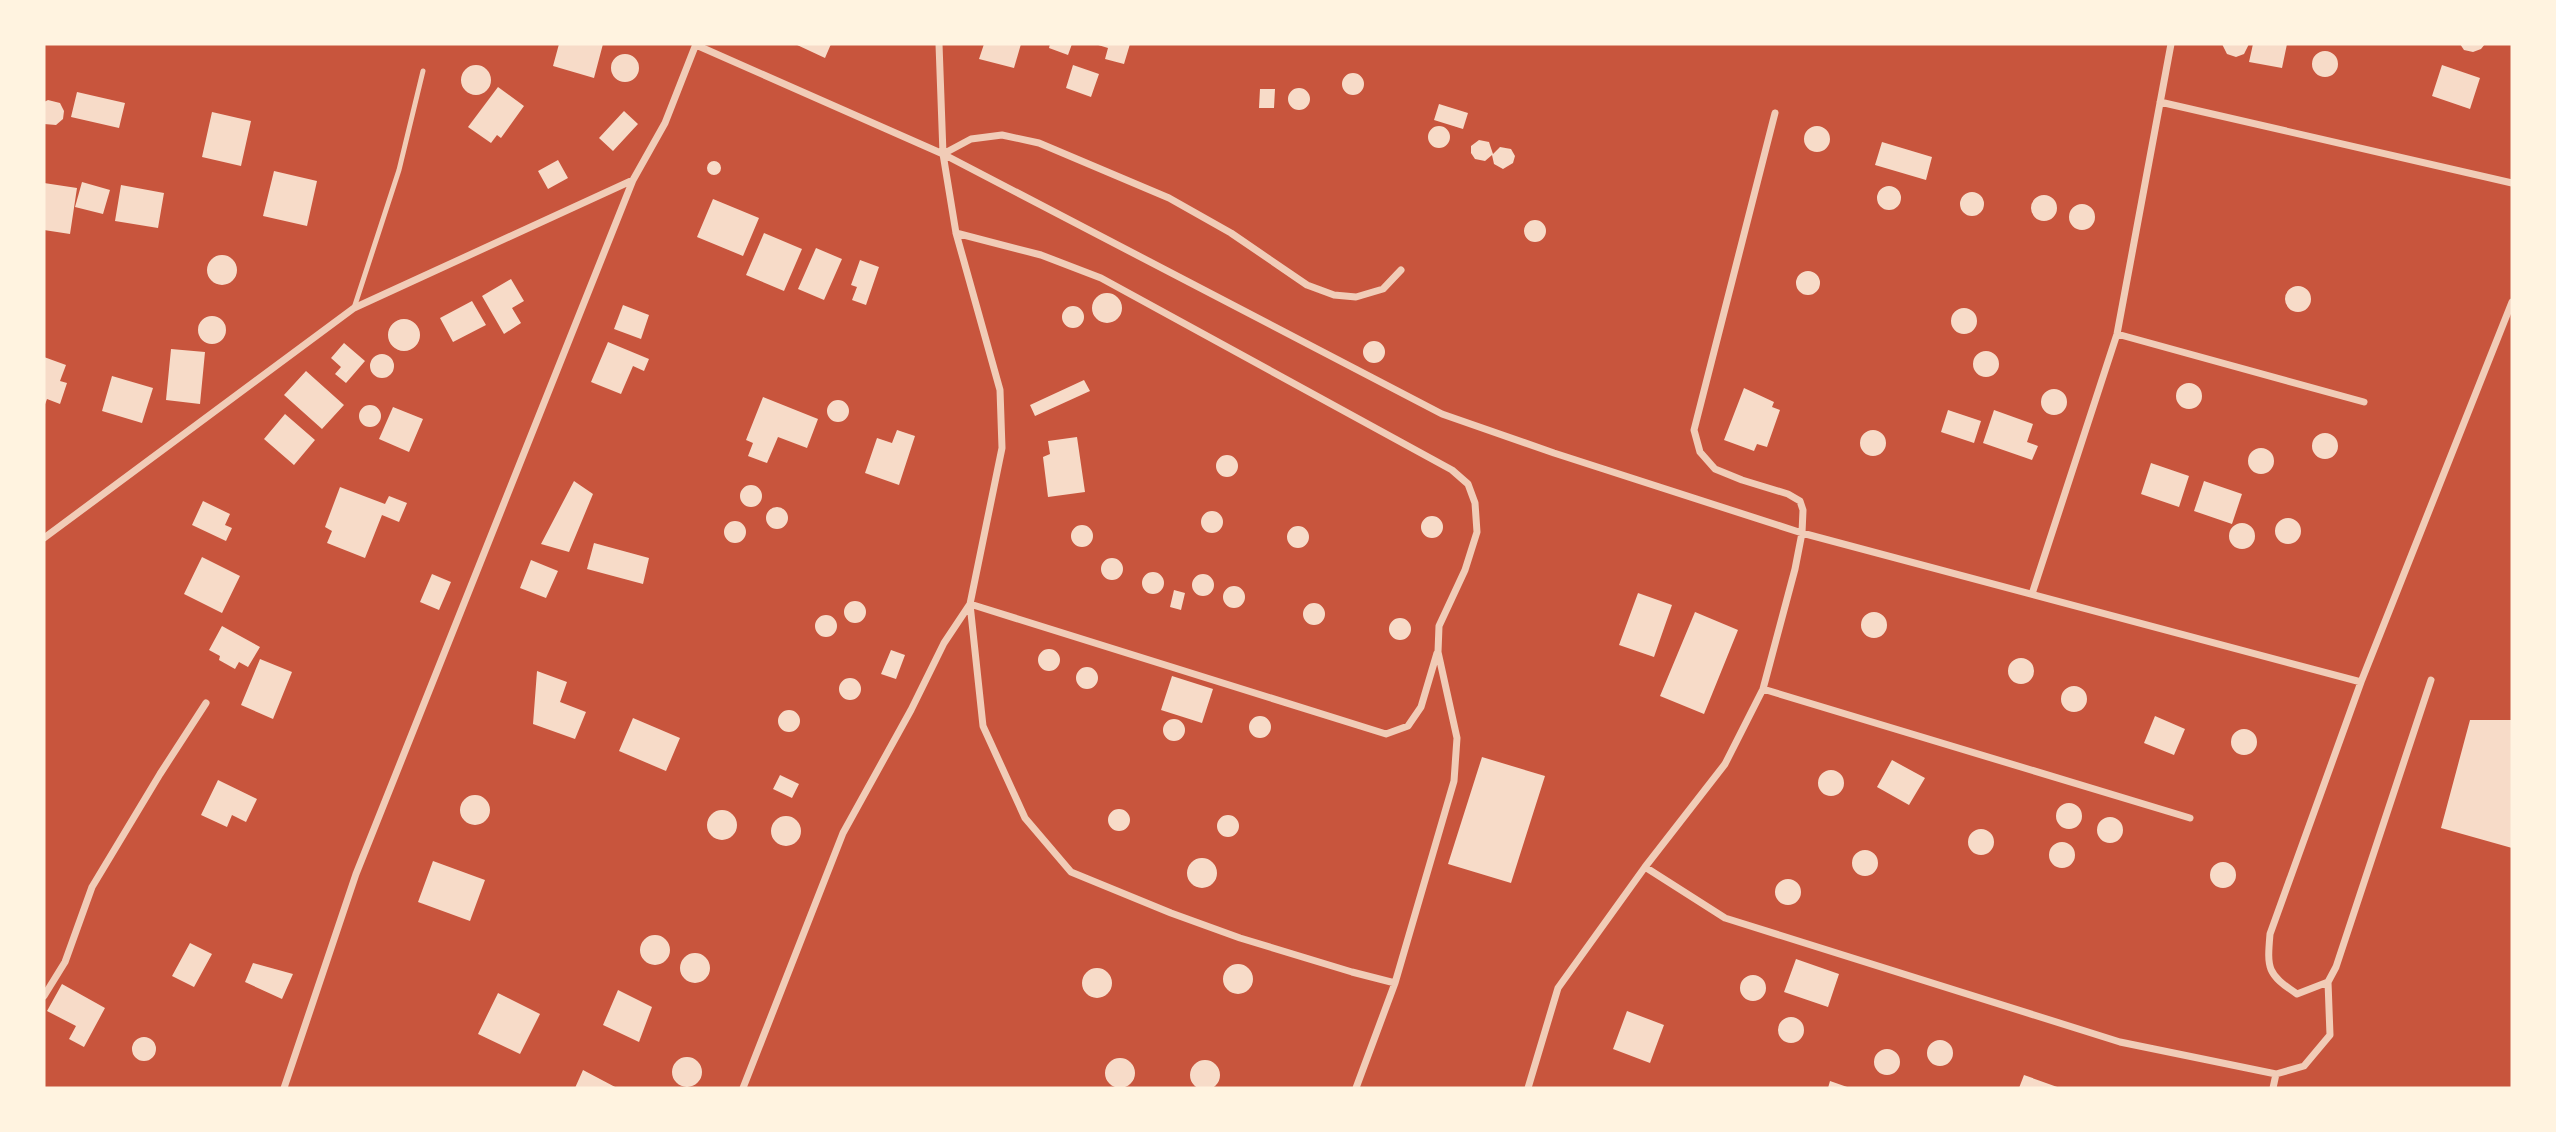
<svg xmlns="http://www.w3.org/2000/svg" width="2556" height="1132" font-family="Manrope,sans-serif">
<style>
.building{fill:#f7dbc8}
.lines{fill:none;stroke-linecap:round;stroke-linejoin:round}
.service{stroke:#f1ccb7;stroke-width:5}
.minor{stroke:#f1ccb7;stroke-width:7}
</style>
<rect width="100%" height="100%" fill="#c8553d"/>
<path class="building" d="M559,44H603L594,78L553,66Z
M795,44H831L825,58Z
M984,44H1021L1014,68L979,59Z
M1050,44H1072L1068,55L1049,48Z
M1095,44H1130L1124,64L1105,59L1108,48Z
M2222,44H2249L2244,54L2236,57L2227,54Z
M2253,44H2287L2282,68L2249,62Z
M2460,44H2485L2481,49L2473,52L2464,50Z
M2312 64a13 13 0 1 1 26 0a13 13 0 1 1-26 0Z
M611 68a14 14 0 1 1 28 0a14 14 0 1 1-28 0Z
M1073,65L1099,74L1091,97L1066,88Z
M2442,65L2480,78L2470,109L2432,96Z
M461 80a15 15 0 1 1 30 0a15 15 0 1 1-30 0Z
M1342 84a11 11 0 1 1 22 0a11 11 0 1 1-22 0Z
M498,87L524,106L501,138L497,135L491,143L468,127Z
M1288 99a11 11 0 1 1 22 0a11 11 0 1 1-22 0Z
M1260,89H1275L1274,108H1259Z
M77,92L125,103L119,128L71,117Z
M48,100L60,103L64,111L63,119L56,125L44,124V102Z
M1439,104L1468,113L1463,129L1434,120Z
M624,111L638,124L613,151L599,138Z
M212,112L251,121L241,166L202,157Z
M1428 137a11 11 0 1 1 22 0a11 11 0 1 1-22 0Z
M1804 139a13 13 0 1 1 26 0a13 13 0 1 1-26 0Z
M1479,140L1489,142L1493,154L1500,147L1511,149L1515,156L1513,163L1503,169L1494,164L1492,155L1485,161L1475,159L1471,153V146Z
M1882,142L1932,157L1926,180L1875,165Z
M558,160L568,178L548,189L538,171Z
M707 168a7 7 0 1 1 14 0a7 7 0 1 1-14 0Z
M274,171L317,181L307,226L263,216Z
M82,182L110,190L103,214L75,207Z
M44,183L77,188L70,234L44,230Z
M121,185L164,193L158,228L115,221Z
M1877 198a12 12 0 1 1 24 0a12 12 0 1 1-24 0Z
M1960 204a12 12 0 1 1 24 0a12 12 0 1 1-24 0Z
M2031 208a13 13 0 1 1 26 0a13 13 0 1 1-26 0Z
M713,199L759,218L743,256L697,237Z
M2069 217a13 13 0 1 1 26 0a13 13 0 1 1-26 0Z
M1524 231a11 11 0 1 1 22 0a11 11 0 1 1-22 0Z
M764,233L802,249L784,291L746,275Z
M816,248L842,259L824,300L798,289Z
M207 270a15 15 0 1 1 30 0a15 15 0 1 1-30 0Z
M860,260L879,267L866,305L852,300L857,287L851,285Z
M1796 283a12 12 0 1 1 24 0a12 12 0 1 1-24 0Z
M511,279L524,301L512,308L521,323L504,334L482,296Z
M2285 299a13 13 0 1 1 26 0a13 13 0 1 1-26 0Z
M1092 308a15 15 0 1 1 30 0a15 15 0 1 1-30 0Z
M472,301L486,325L453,342L440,318Z
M623,305L649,315L641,339L614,329Z
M1062 317a11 11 0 1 1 22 0a11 11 0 1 1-22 0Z
M1951 321a13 13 0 1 1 26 0a13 13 0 1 1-26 0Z
M198 330a14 14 0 1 1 28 0a14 14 0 1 1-28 0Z
M388 335a16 16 0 1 1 32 0a16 16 0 1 1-32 0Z
M1363 352a11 11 0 1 1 22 0a11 11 0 1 1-22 0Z
M608,342L649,359L644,371L633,366L621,394L591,382Z
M344,343L365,361L346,383L335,374L341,367L331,358Z
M171,349L205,352L200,404L166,400Z
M1973 364a13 13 0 1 1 26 0a13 13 0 1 1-26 0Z
M370 366a12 12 0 1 1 24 0a12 12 0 1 1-24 0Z
M44,357L66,365L60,381L67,383L60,404L47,399L44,407Z
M306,371L344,405L322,429L284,395Z
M112,376L153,388L142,423L102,411Z
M1084,380L1090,391L1035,416L1030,405Z
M2176 396a13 13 0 1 1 26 0a13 13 0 1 1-26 0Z
M1744,388L1774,402L1772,407L1780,410L1767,447L1757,444L1754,451L1724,440Z
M2041 402a13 13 0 1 1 26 0a13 13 0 1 1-26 0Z
M763,397L818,419L807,448L778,437L767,463L748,456L753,443L746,440Z
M827 411a11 11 0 1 1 22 0a11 11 0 1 1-22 0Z
M359 416a11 11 0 1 1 22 0a11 11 0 1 1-22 0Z
M393,407L423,419L409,452L379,439Z
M1948,410L1981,421L1974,443L1941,432Z
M1994,410L2033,424L2027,442L2038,446L2032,460L1983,443Z
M285,414L315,440L294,465L264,439Z
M1860 443a13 13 0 1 1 26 0a13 13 0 1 1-26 0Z
M897,430L915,436L899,485L865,473L877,438L892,443Z
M2312 446a13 13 0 1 1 26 0a13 13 0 1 1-26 0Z
M1077,437L1085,492L1048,497L1043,457L1050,454L1048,441Z
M2248 461a13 13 0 1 1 26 0a13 13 0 1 1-26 0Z
M1216 466a11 11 0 1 1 22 0a11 11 0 1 1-22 0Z
M2151,463L2189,476L2179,507L2141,494Z
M574,481L593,494L569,552L541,544Z
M2204,481L2242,494L2232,524L2194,511Z
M740 496a11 11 0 1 1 22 0a11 11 0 1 1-22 0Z
M340,487L385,504L389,496L407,503L399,522L382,515L365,558L327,543L332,531L325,527Z
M203,501L230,514L225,525L232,528L226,541L192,525Z
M766 518a11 11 0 1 1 22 0a11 11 0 1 1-22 0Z
M1201 522a11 11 0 1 1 22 0a11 11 0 1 1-22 0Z
M1421 527a11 11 0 1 1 22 0a11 11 0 1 1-22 0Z
M2275 531a13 13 0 1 1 26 0a13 13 0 1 1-26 0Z
M724 532a11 11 0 1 1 22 0a11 11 0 1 1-22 0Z
M2229 536a13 13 0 1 1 26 0a13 13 0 1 1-26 0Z
M1071 536a11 11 0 1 1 22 0a11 11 0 1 1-22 0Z
M1287 537a11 11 0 1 1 22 0a11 11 0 1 1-22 0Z
M594,543L649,558L643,584L587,569Z
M202,557L240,576L222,613L184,594Z
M1101 569a11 11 0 1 1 22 0a11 11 0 1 1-22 0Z
M531,560L558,571L546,598L520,588Z
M1142 583a11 11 0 1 1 22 0a11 11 0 1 1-22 0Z
M1192 585a11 11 0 1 1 22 0a11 11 0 1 1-22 0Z
M432,574L451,582L439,610L420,602Z
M1223 597a11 11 0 1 1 22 0a11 11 0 1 1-22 0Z
M1174,590L1185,593L1181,610L1170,607Z
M1638,593L1672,605L1654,657L1619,645Z
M844 612a11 11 0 1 1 22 0a11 11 0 1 1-22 0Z
M1303 614a11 11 0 1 1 22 0a11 11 0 1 1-22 0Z
M1861 625a13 13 0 1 1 26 0a13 13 0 1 1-26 0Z
M1695,612L1738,630L1704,714L1660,696Z
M815 626a11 11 0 1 1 22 0a11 11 0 1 1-22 0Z
M1389 629a11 11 0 1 1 22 0a11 11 0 1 1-22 0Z
M222,626L260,647L248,667L239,662L235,669L219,660L220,656L209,650Z
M1038 660a11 11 0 1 1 22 0a11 11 0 1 1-22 0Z
M891,650L905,655L896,679L881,674Z
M2008 671a13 13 0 1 1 26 0a13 13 0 1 1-26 0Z
M260,659L292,672L273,719L241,705Z
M1076 678a11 11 0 1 1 22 0a11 11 0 1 1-22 0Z
M537,671L567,682L560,702L586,712L575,739L533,724Z
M1172,676L1213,689L1202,723L1161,710Z
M839 689a11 11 0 1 1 22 0a11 11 0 1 1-22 0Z
M2061 699a13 13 0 1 1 26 0a13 13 0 1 1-26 0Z
M778 721a11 11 0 1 1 22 0a11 11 0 1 1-22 0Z
M1249 727a11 11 0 1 1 22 0a11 11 0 1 1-22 0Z
M2155,716L2185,729L2174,755L2144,743Z
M633,718L680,738L666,771L619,751Z
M1163 730a11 11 0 1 1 22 0a11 11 0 1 1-22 0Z
M2470,720H2512V848L2441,828Z
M2231 742a13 13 0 1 1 26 0a13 13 0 1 1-26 0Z
M1482,757L1545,776L1511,883L1448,864Z
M1892,760L1925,778L1909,805L1877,787Z
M1818 783a13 13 0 1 1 26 0a13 13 0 1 1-26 0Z
M780,775L799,784L792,798L773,789Z
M218,780L257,799L246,822L232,815L227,827L201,815Z
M460 810a15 15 0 1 1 30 0a15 15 0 1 1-30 0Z
M2056 816a13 13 0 1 1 26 0a13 13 0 1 1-26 0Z
M1108 820a11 11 0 1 1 22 0a11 11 0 1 1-22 0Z
M707 825a15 15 0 1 1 30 0a15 15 0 1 1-30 0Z
M1217 826a11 11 0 1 1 22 0a11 11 0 1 1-22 0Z
M771 831a15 15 0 1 1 30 0a15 15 0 1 1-30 0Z
M2097 830a13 13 0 1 1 26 0a13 13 0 1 1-26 0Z
M1968 842a13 13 0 1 1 26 0a13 13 0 1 1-26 0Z
M2049 855a13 13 0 1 1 26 0a13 13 0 1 1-26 0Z
M1852 863a13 13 0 1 1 26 0a13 13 0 1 1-26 0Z
M1187 873a15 15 0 1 1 30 0a15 15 0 1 1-30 0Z
M433,861L485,880L470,921L418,902Z
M2210 875a13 13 0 1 1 26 0a13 13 0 1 1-26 0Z
M1775 892a13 13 0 1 1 26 0a13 13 0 1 1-26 0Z
M640 950a15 15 0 1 1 30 0a15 15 0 1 1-30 0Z
M190,943L212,954L194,987L172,976Z
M680 968a15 15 0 1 1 30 0a15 15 0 1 1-30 0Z
M1796,959L1839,974L1828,1007L1784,992Z
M253,963L293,974L282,999L245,982Z
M1223 979a15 15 0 1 1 30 0a15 15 0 1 1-30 0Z
M1082 983a15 15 0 1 1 30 0a15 15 0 1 1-30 0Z
M1740 988a13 13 0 1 1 26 0a13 13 0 1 1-26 0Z
M62,984L105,1008L84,1047L69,1039L76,1026L47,1011Z
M618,990L652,1007L639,1042L603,1025Z
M498,993L540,1014L520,1054L478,1034Z
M1627,1011L1664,1025L1650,1063L1613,1049Z
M1778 1030a13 13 0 1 1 26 0a13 13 0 1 1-26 0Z
M132 1049a12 12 0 1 1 24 0a12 12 0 1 1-24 0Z
M1927 1053a13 13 0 1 1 26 0a13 13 0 1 1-26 0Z
M1874 1062a13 13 0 1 1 26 0a13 13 0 1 1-26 0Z
M672 1072a15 15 0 1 1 30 0a15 15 0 1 1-30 0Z
M1105 1073a15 15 0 1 1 30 0a15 15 0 1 1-30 0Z
M1190 1075a15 15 0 1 1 30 0a15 15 0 1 1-30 0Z
M583,1070L617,1088H575Z
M2024,1075L2060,1088H2019Z
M1830,1081L1850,1088H1828Z"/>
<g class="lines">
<path class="service" d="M354,308L399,170L423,71"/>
<path class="minor" d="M939,44L943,154
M696,45L943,154L956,233L1000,390L1002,448L970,604L944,643L911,710L843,833L743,1088
M2160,102L2512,183
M943,154L1442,414L1554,453L1802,533L2361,682
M943,154L971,139L1002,135L1039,143L1169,198L1231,233L1307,285L1334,295L1356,297L1383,289L1401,270
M956,233L1041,255L1101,278L1452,470L1468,484L1475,503L1477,532L1465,570L1439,626L1438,652L1457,738L1454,781L1395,983L1356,1088
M2117,334L2364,402
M44,538L354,308L633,180L665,123L696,44
M2032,594L2117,334L2171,44
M2431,680L2336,967L2328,982L2297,994C2267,974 2267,969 2270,934L2361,682L2512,302
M1763,689L2190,818
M1645,867L1725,918L2120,1042L2276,1074L2304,1066L2330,1035L2328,982
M1395,983L1352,972L1240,938L1171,913L1071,872L1025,818L983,726L970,604L1386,734L1408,726L1421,707L1437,653
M44,996L65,962L92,887L160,774L206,703
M284,1088L356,874L633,180
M1528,1088L1558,988L1645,867L1725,764L1763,689L1795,569L1802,533L1803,510L1800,501L1788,494L1742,480L1715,469L1700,452L1694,430L1775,113
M2273,1088L2276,1074"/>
</g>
<rect width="2556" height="1132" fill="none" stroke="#fff3e0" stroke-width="91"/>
</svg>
